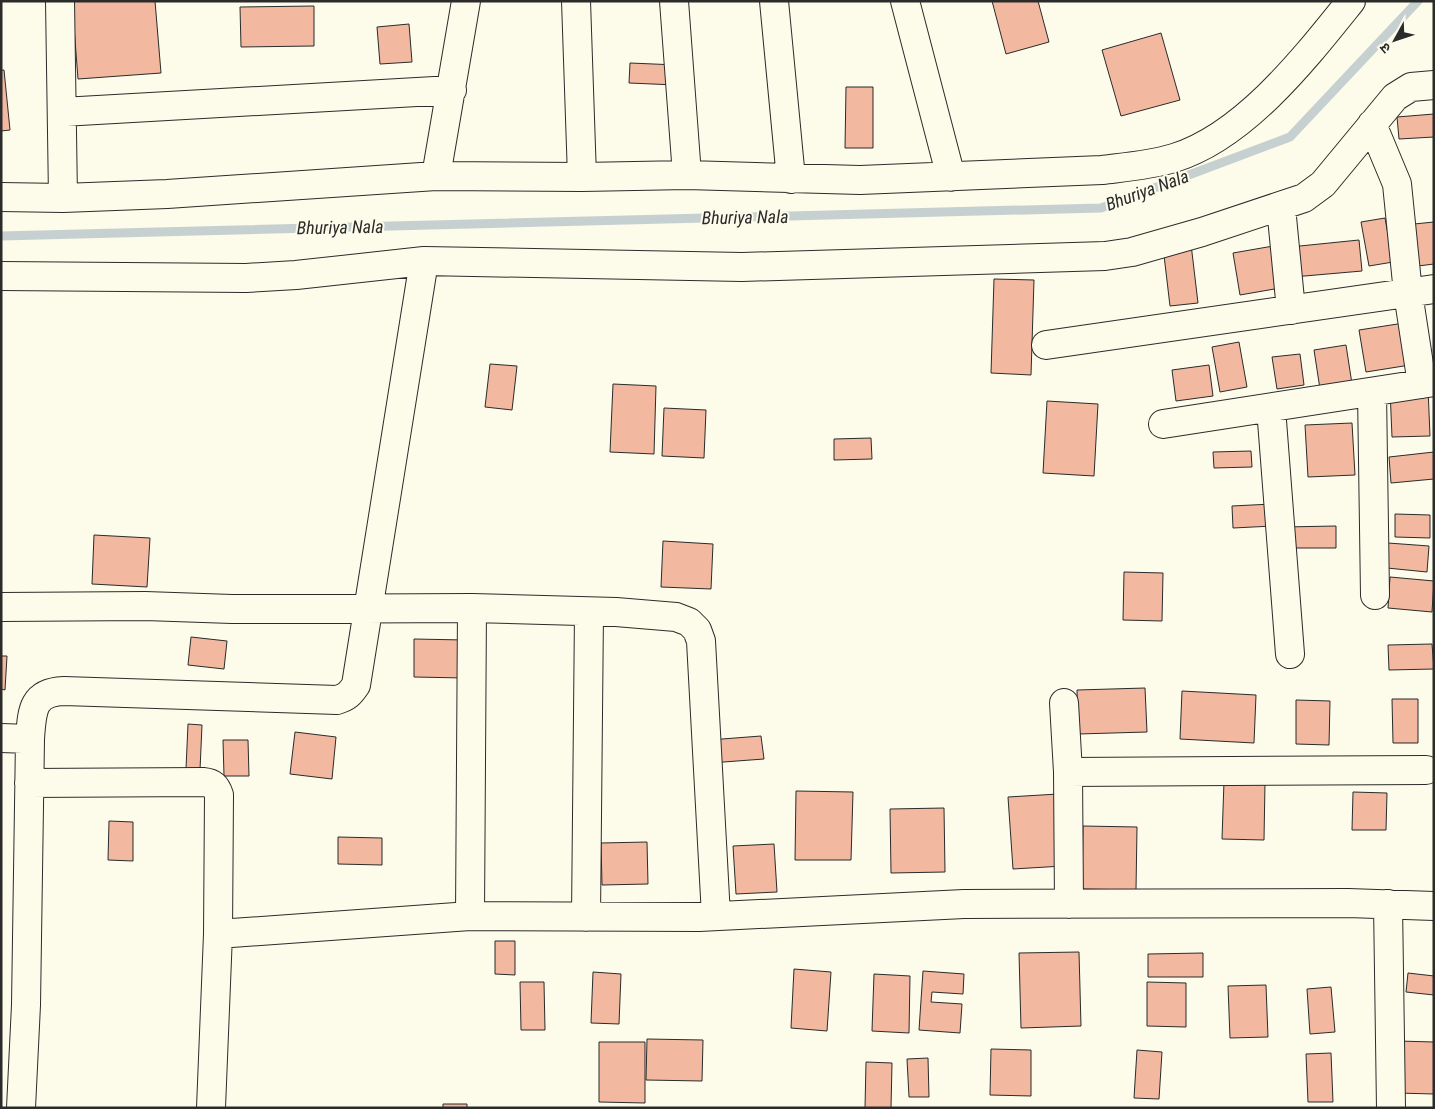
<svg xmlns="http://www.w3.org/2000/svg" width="1435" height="1109" font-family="'Roboto Condensed','Noto Sans Devanagari',sans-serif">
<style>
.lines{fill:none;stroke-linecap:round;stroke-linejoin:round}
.stream{stroke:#c7d0d0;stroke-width:9}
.building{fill:#f2b8a0;stroke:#2b2b2b}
.minor-casing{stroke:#2b2b2b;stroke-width:30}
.minor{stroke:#fdfbea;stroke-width:28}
.labels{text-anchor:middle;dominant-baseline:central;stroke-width:4;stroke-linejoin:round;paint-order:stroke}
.water-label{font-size:18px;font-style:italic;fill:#2b2b2b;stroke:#fdfbea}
</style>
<rect width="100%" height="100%" fill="#fdfbea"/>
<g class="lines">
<path class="stream" d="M1,236L1101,208L1290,137L1418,1"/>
</g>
<path class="building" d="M72,1H155L161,73L78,79Z
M992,1H1038L1049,42L1006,54Z
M314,6V46L241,47L240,7Z
M409,24L412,62L380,64L377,27Z
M1161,33L1180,100L1121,116L1102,50Z
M630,63L677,65L676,85L629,83Z
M1,70H4L10,130L1,131Z
M846,87H873V148H845Z
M1434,114V137L1399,139L1397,117Z
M1385,218L1393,262L1369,266L1361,222Z
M1434,222V264L1410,267L1404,225Z
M1359,240L1362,271L1293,277L1290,247Z
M1191,244L1198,303L1170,306L1163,247Z
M1279,245L1286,287L1240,295L1233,253Z
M994,279L1034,280L1031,375L991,373Z
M1404,323L1410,365L1366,372L1359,330Z
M1239,342L1247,387L1220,392L1212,347Z
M1346,345L1352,384L1320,389L1314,350Z
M1300,354L1304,385L1277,389L1272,357Z
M490,364L517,366L512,410L485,407Z
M1209,365L1213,396L1176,401L1172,370Z
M613,384L656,386L654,454L610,452Z
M1428,388L1430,436L1392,437L1390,390Z
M1047,401L1098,404L1094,476L1043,473Z
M664,408L706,410L704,458L662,456Z
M1352,423L1355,475L1308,477L1305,425Z
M871,438L872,459L834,460V439Z
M1251,451L1252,467L1214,468L1213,452Z
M1434,452V479L1391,483L1389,457Z
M1272,504L1273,526L1233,528L1232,506Z
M1395,514L1430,515V538L1395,537Z
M1336,526V548H1283V527Z
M94,535L150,538L147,587L92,584Z
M663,541L713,544L711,589L661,587Z
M1388,543L1429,546L1427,572L1387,568Z
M1124,572L1163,573L1162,621L1123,620Z
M1390,577L1434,581L1432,612L1388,608Z
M191,637L227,641L224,669L188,665Z
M414,639L465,640L464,678L414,677Z
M1432,644L1434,669L1389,670L1388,645Z
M1,656H7L5,690L1,689Z
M1145,688L1147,732L1078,734L1077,690Z
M1182,691L1256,695L1254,743L1180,739Z
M1392,699H1418V743H1393Z
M1296,700L1330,701L1329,745L1296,744Z
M188,724L202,725L200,770L186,769Z
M295,732L336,737L332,779L290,774Z
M761,736L764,759L710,763L709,740Z
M223,740H248L249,776H224Z
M1224,781L1265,782L1264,840L1222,839Z
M796,791L853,792L851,860H795Z
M1353,792L1387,793L1386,830H1352Z
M1058,794L1063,866L1013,869L1008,797Z
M944,808L945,872L891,873L890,809Z
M109,821L133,822V861L108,860Z
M1083,826L1137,827L1136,890L1082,889Z
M338,837L382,838V865L338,864Z
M647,842L648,884L602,885L601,843Z
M774,844L777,892L736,894L733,846Z
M495,941H515V975L495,974Z
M1079,952L1081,1026L1021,1028L1019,953Z
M1203,953V977H1148V954Z
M794,969L831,972L827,1031L791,1028Z
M923,971L964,974L963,994L932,992L931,1002L962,1004L960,1033L919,1030Z
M593,972L621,974L619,1024L591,1023Z
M1408,973L1434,976V995L1406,992Z
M874,974L910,976L909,1033L872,1031Z
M520,982H544L545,1030H521Z
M1147,982L1186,983V1027L1147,1026Z
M1266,985L1268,1037L1230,1038L1228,986Z
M1331,987L1335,1032L1310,1034L1307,989Z
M647,1039L703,1040L702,1081L646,1080Z
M1398,1041L1434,1042V1094L1396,1093Z
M599,1042H645V1103L599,1102Z
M991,1049L1031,1050V1096L990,1095Z
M1137,1050L1162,1052L1159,1099L1134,1098Z
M1331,1053L1333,1102H1308L1306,1054Z
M928,1058L929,1097H909L907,1059Z
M866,1062L892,1063L891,1108H865Z
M443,1104H467V1108H443Z"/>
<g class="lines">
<g class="minor-casing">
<path id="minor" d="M60,1L63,198
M576,1L582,177
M674,1L687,175
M774,1L791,179
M905,1L951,177
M62,112L452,90
M1372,124L1397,184L1408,293L1422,384
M436,176L466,1
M1,197L63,198L167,194L436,176L582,177L687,175L860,180L1102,170C1126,167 1151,165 1174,158C1245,136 1306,57 1351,1
M1281,207L1291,310
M1,276L246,278L296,275L424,261L742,267L1105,256L1132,252L1202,232L1304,198L1323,184L1395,97L1411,87L1434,85
M1046,345L1434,289
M1372,392L1375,595
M1271,408L1290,654
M1163,424L1434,382
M1,607L145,606L232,609L472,608L616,612L676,617L689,622L697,630L701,641L716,916
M1064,703L1068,772L1069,904
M1,738L30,739
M1068,772L1426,770
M29,783L203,782C213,783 216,786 219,795L218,934L211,1108
M1388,904L1391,1108
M470,916L472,608
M586,917L589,612
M218,934L470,916L699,917L964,904L1348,903L1434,906
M21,1108L26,1005L30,739C32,711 32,692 64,691L337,700C347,697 350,694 356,685L424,261"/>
</g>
<use href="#minor" class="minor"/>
</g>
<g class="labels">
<g class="water-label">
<text transform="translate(1147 190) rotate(-20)">Bhuriya Nala</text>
<text transform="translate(745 217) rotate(-1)">Bhuriya Nala</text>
<text transform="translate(340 227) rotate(-1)">Bhuriya Nala</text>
</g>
</g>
<rect width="1435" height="1109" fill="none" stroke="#2b2b2b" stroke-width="5"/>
<g transform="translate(1395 40) rotate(230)" stroke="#fdfbea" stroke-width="4" paint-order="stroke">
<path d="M0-4L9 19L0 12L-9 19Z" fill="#2b2b2b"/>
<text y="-8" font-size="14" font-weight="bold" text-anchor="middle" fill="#2b2b2b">उ</text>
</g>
</svg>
